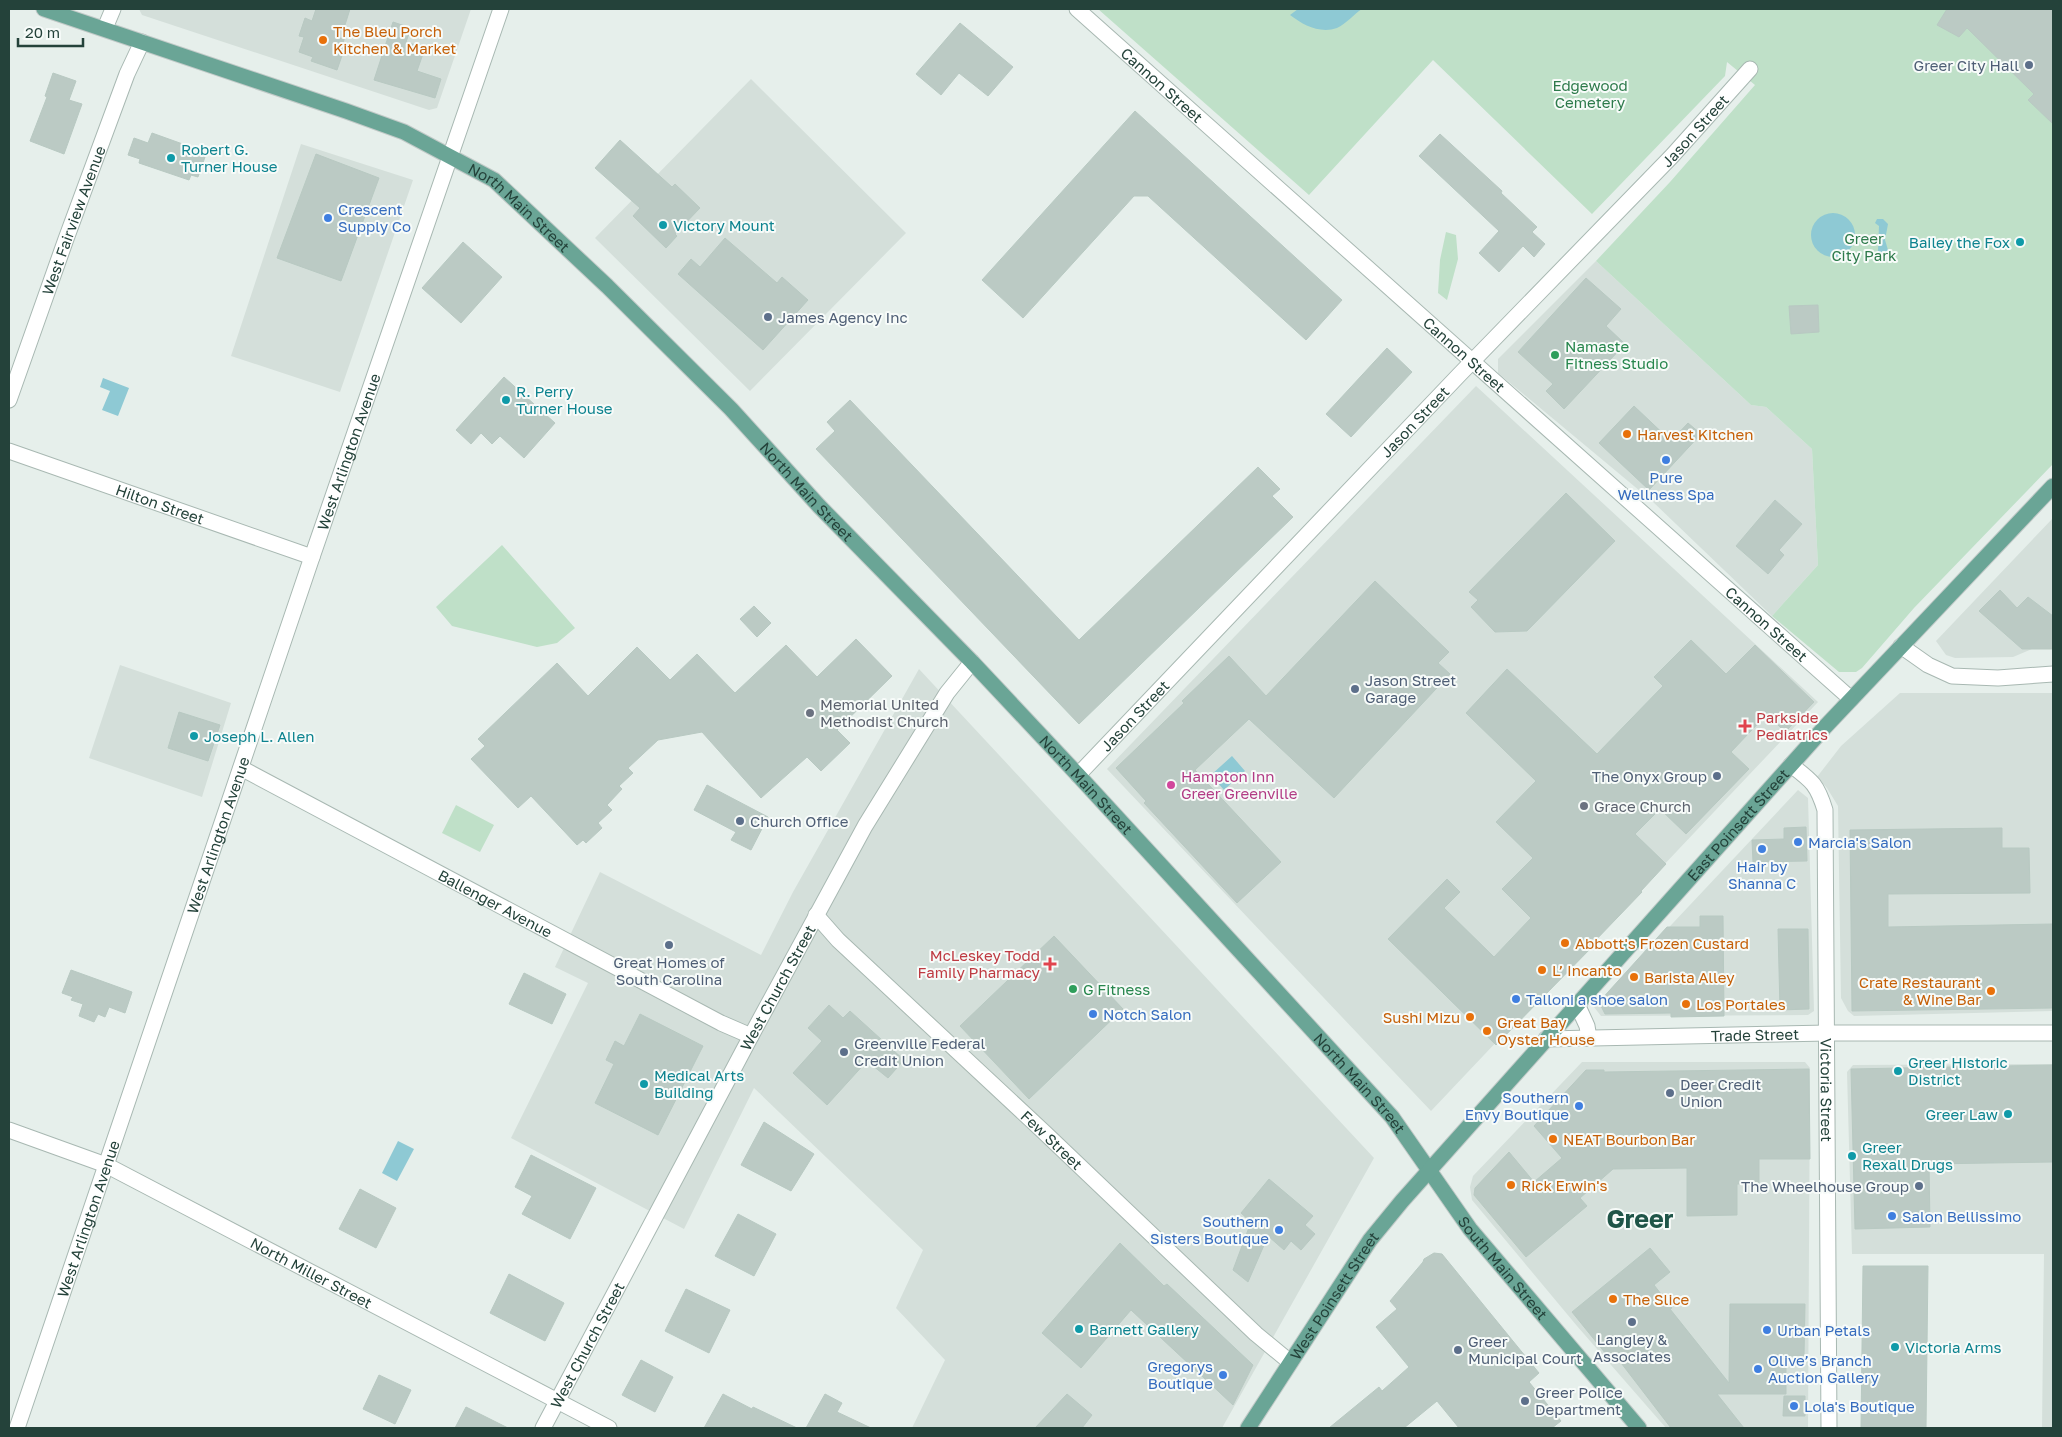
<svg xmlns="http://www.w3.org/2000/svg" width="2062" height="1437" font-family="'Golos Text',sans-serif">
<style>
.built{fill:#d4dfda}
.green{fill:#bfe0c8}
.water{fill:#8ec9d4}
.building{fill:#bbcac4;stroke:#b8c9c2}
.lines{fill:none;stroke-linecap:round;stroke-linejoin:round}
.minor-casing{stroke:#a8b8b2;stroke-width:17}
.major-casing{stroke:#c2cac8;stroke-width:17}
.minor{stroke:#fff;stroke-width:15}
.major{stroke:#6aa596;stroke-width:15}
.food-dot{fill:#e8710a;stroke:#f7fbf9;stroke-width:2}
.service-dot{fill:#5c6f8a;stroke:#f7fbf9;stroke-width:2}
.culture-dot{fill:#0f9aa8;stroke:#f7fbf9;stroke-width:2}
.shop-dot{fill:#3f7fe0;stroke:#f7fbf9;stroke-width:2}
.leisure-dot{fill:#2e9e5b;stroke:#f7fbf9;stroke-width:2}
.worship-dot{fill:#6b7280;stroke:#f7fbf9;stroke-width:2}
.health-dot{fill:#e0444e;stroke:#f7fbf9;stroke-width:2}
.hotel-dot{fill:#d1479c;stroke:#f7fbf9;stroke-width:2}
.labels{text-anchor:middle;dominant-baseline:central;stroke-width:4;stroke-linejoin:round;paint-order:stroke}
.food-label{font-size:15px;fill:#c56008;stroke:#f7fbf9;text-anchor:start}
.service-label{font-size:15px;fill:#4e5e75;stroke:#f7fbf9;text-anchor:start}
.street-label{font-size:15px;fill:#24423a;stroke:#f7fbf9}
.park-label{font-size:15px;fill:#2d7a4b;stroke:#f7fbf9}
.culture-label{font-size:15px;fill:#0d838f;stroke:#f7fbf9;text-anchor:start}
.shop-label{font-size:15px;fill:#366cbe;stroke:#f7fbf9;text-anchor:start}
.leisure-label{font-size:15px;fill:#27864d;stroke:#f7fbf9;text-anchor:start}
.worship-label{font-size:15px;fill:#5b616d;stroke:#f7fbf9;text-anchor:start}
.health-label{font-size:15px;fill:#be3a42;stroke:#f7fbf9;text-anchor:start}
.hotel-label{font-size:15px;fill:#b23c85;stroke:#f7fbf9;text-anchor:start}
.town-label{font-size:25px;font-weight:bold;fill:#1f5548;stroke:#f7fbf9}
</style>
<rect width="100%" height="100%" fill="#e6efeb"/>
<path class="built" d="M139,9H471L437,108L429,110L142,15Z
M751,79L906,233L750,391L595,238Z
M301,144L413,180L340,392L231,356Z
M1596,261L1751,405L1766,407L1812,449L1818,565L1772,616L1652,501L1498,373V359Z
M1476,386L1818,702L1431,1111L1107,769Z
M2053,518V649H2032L2013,657L1955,658L1946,655L1936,641Z
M120,665L231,703L202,797L89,758Z
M919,669L1374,1158L1222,1428H912L945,1360L896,1308L923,1250L754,1088L684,1229L511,1138L588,983L555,967L600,872L761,955L793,892Z
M1900,693H2053V1011L1854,1016L1848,1011L1841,998L1838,806L1827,788L1817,777L1841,746Z
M1798,790L1808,798L1814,1011L1808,1015L1601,1016L1594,1007Z
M1582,1062H1805L1810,1068L1808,1428H1666L1577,1326L1472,1200L1470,1187L1473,1176Z
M2053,1064V1428H2042L2044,1254H1852L1847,1072L1853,1065Z"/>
<path class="green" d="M1098,9H2053V464L1914,608L1862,668L1856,672H1839L1772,616L1818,565L1812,449L1766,407L1751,405L1596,261L1670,182L1755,85L1727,62L1725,76L1592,214L1433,60L1309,195Z
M1446,232L1456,235L1458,259L1447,300L1438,293L1440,260Z
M502,545L575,628L557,643L537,647L452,626L436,607Z
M456,805L494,825L480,852L442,833Z"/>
<path class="water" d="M1298,9H1362C1354,14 1346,24 1337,28C1320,34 1303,25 1290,15Z
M1811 235a22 22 0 1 1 44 0a22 22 0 1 1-44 0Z
M1877,219H1883L1888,224L1885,240L1888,250L1887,254L1881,258L1876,257L1878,251L1879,226L1875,223Z
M103,378L129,388L118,416L102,410L110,391L100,387Z
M1232,756L1245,771L1224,790L1211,775Z
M398,1141L414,1149L397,1181L382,1173Z"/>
<path class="building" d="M316,9H350L344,28L347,29L343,43L346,44L337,70L311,61L313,57L299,52L304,37L299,36L305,18L312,21Z
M1947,9H2053V124L2028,100L2034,94L1967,28L1959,37L1937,25Z
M393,22L411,28L406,42L425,48L417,71L441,79L435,98L374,80Z
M960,23L1013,67L988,96L959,73L941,95L916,74Z
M53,73L76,81L69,100L82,104L64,154L30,141L47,97L45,96Z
M1135,111L1342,300L1306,340L1148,196H1134L1023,318L982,280Z
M152,133L191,147L189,152L205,157L198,177L191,175L189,180L139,163L140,159L128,155L134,138L148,143Z
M1440,134L1502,191L1501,193L1537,227L1532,232L1545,244L1534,257L1523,246L1499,272L1479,253L1499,231L1419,156Z
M620,140L672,187L675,184L700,208L675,234L677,236L666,248L633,216L640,208L595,168Z
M316,154L379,178L341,281L277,258Z
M725,238L777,283L782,277L808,300L763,350L678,274L691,259L700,267Z
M463,242L502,277L461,323L422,288Z
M1586,278L1621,309L1606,326L1625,344L1564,409L1546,391L1553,384L1518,352Z
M1818,305L1819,332L1791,334L1789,306Z
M1387,348L1412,372L1351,437L1326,414Z
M504,377L555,423L524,458L500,436L492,444L481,433L471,444L456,430Z
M850,400L1079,640L1258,467L1280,489L1272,496L1293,517L1079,724L816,449L835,431L827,422Z
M1634,406L1671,441L1688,423L1701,434L1649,490L1599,443Z
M1566,493L1615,541L1527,631L1495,632L1471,607L1478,600L1469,592Z
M1775,500L1802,524L1779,550L1784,555L1768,574L1736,546Z
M1375,581L1449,652L1438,663L1450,674L1334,798L1249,719L1195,770L1281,862L1237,903L1144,803L1146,801L1116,768L1184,703L1182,701L1229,656L1266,696Z
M2000,590L2017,608L2028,597L2053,616V649H2022L1979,611Z
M754,606L771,623L757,637L740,619Z
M856,639L892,676L837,730L850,743L821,771L807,757L761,798L702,732L658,740L628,768L633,773L619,786L622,789L607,805L612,810L598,823L602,828L586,843L583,840L577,845L531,796L518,808L471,759L485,746L478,739L557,663L588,696L637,647L670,680L697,654L735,693L786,645L817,677Z
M1691,640L1726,674L1755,645L1814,702L1785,732L1767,714L1731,752L1749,769L1686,834L1660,809L1635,834L1666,864L1641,891L1642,892L1592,944L1593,946L1496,1045L1388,939L1447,879L1460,892L1444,908L1494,957L1531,918L1502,889L1533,858L1496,822L1536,781L1466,713L1507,669L1597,754L1663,686L1654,677Z
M179,712L220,725L208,761L168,748Z
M707,785L768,817L751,850L731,840L736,832L694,810Z
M1806,827L1807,861L1753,862L1752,840L1784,839V828Z
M2002,828V848H2029L2030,893L1888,894V927L2053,924V1008L1852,1011L1850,830Z
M1700,916H1723L1724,1016L1671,1017V1013L1605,1014L1599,1002L1667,927H1700Z
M1778,929H1808L1809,1009L1780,1010Z
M1054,936L1123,1009L1029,1099L960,1026Z
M71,970L132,992L125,1013L109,1007L105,1017L98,1014L94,1022L79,1016L83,1004L71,1000L73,997L62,993Z
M524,973L566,994L552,1024L509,1004Z
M829,1005L843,1018L850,1011L904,1060L888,1078L867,1061L827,1105L793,1073L822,1041L808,1028Z
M640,1014L703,1046L658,1135L595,1103L614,1064L606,1060L615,1041L624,1046Z
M2053,1065V1162L1929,1164L1930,1227L1855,1229L1851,1069Z
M1809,1069L1810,1159H1759V1184H1737V1215L1687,1216V1168L1613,1169L1580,1198L1587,1206L1526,1257L1474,1195L1475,1188L1509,1152L1534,1182L1562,1158L1534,1126L1586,1070H1604V1072Z
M764,1122L814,1154L791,1191L741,1165Z
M531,1155L596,1188L570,1239L522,1214L532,1196L515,1187Z
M1269,1179L1313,1216L1305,1225L1315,1234L1301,1250L1291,1241L1284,1250L1268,1236L1248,1282L1233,1270L1251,1222L1241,1213Z
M360,1189L396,1208L376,1248L339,1229Z
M738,1214L776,1234L754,1276L715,1256Z
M1120,1243L1164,1286L1167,1284L1253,1365L1233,1405L1131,1310L1081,1368L1042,1333Z
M1650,1248L1670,1272L1654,1285L1672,1308L1670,1309L1729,1383L1730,1304H1805L1804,1356H1786V1394H1717L1744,1428H1671L1615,1355L1610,1359L1572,1312Z
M1434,1253L1442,1254L1539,1373L1529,1382L1561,1421L1552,1428H1459L1437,1401L1404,1428H1329L1379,1387L1382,1391L1409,1367L1376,1327L1397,1309L1390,1301L1423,1262L1424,1259Z
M1863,1266H1928L1926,1428H1861Z
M509,1274L564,1303L545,1341L490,1313Z
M686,1289L730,1310L709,1353L665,1331Z
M641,1360L673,1377L655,1412L622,1395Z
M379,1375L411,1390L395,1424L363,1409Z
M723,1394L752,1409L753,1407L797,1428H704Z
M825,1394L842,1403L837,1412L871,1428H806Z
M1067,1394L1092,1415L1082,1428H1035Z
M1784,1396H1805V1416H1783Z
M466,1407L508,1428H455Z"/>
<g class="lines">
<g class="minor-casing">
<g id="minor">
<path id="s1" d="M1077,9L1851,699"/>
<path d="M105,28L113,9"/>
<path id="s2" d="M9,400L66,239L127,74L142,42"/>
<path id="s3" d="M9,451L312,557"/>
<path d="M1901,646L1928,665L1952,676L1998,678L2053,674"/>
<path id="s4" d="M1791,765C1812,781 1817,784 1825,810L1829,1428"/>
<path id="s5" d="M241,768L721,1023L751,1036"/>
<path id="s6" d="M1078,775L1459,375L1672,156L1750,69"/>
<path id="s7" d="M816,915L838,940L1045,1133L1256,1334L1290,1362"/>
<path d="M1577,1004L1587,1026L1589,1038"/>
<path id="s8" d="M1546,1039L1828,1033H2053"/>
<path id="s9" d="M9,1130L106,1165L609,1428"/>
<path id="s10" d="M17,1428L312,557L501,9"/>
<path id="s11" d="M543,1428L751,1036L865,826L947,693L972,662"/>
</g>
</g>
<g class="major-casing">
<g id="major">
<path id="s12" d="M44,9L346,111L404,132L494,180L607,286L731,409L819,506L972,662L1078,775L1260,973L1392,1117L1470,1229L1639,1428"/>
<path id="s13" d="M1248,1428L1370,1240L1402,1201L1824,728L2053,486"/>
</g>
</g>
<use href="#minor" class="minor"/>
<use href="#major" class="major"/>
</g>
<g class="food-dot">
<circle cx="323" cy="40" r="5"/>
<circle cx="1627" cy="434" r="5"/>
<circle cx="1565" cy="943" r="5"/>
<circle cx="1542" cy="970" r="5"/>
<circle cx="1634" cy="977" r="5"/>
<circle cx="1991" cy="991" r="5"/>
<circle cx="1686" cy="1004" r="5"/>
<circle cx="1470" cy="1017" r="5"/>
<circle cx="1487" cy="1031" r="5"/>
<circle cx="1553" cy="1139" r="5"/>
<circle cx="1511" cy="1185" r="5"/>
<circle cx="1613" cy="1299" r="5"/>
</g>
<g class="service-dot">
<circle cx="2029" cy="65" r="5"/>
<circle cx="768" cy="317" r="5"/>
<circle cx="1355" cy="689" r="5"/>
<circle cx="1717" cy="776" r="5"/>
<circle cx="740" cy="821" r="5"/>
<circle cx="669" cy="945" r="5"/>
<circle cx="844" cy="1052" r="5"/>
<circle cx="1670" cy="1093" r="5"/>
<circle cx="1919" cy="1186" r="5"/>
<circle cx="1632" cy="1322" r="5"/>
<circle cx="1458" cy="1350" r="5"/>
<circle cx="1525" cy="1401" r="5"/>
</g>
<g class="culture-dot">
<circle cx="171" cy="158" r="5"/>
<circle cx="663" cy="225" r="5"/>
<circle cx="2020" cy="242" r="5"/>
<circle cx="506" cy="400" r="5"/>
<circle cx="194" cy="736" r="5"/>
<circle cx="1898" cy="1071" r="5"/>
<circle cx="644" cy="1084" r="5"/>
<circle cx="2008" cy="1114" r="5"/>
<circle cx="1852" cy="1156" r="5"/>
<circle cx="1079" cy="1329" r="5"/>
<circle cx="1895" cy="1347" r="5"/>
</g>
<g class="shop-dot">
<circle cx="328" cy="218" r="5"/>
<circle cx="1666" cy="460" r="5"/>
<circle cx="1798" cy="842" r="5"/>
<circle cx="1762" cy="849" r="5"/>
<circle cx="1516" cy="999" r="5"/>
<circle cx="1093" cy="1014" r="5"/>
<circle cx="1579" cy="1106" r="5"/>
<circle cx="1892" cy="1216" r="5"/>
<circle cx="1279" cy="1230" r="5"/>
<circle cx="1767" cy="1330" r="5"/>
<circle cx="1758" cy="1369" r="5"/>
<circle cx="1223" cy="1375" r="5"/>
<circle cx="1794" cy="1406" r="5"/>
</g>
<g class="leisure-dot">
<circle cx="1555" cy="355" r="5"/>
<circle cx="1073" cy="989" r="5"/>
</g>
<g class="worship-dot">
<circle cx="810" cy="713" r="5"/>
<circle cx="1584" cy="806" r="5"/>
</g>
<g class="health-dot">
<path d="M1742.5 718.5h5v5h5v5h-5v5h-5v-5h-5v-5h5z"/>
<path d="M1047.5 956.5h5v5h5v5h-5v5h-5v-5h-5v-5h5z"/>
</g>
<circle class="hotel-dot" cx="1171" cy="785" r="5"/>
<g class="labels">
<g class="food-label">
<text x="333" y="31">The Bleu Porch<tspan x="333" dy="17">Kitchen &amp; Market</tspan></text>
<text x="1637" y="434">Harvest Kitchen</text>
<text x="1575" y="943">Abbott's Frozen Custard</text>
<text x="1552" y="970">L’ Incanto</text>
<text x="1644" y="977">Barista Alley</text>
<text x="1981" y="982" text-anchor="end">Crate Restaurant<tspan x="1981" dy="17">&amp; Wine Bar</tspan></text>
<text x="1696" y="1004">Los Portales</text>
<text x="1460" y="1017" text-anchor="end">Sushi Mizu</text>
<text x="1497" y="1022">Great Bay<tspan x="1497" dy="17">Oyster House</tspan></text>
<text x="1563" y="1139">NEAT Bourbon Bar</text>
<text x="1521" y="1185">Rick Erwin's</text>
<text x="1623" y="1299">The Slice</text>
</g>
<g class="service-label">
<text x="2019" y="65" text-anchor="end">Greer City Hall</text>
<text x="778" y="317">James Agency Inc</text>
<text x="1365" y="680">Jason Street<tspan x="1365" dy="17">Garage</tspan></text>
<text x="1707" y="776" text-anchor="end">The Onyx Group</text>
<text x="750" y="821">Church Office</text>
<text x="669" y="962" text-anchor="middle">Great Homes of<tspan x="669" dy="17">South Carolina</tspan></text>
<text x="854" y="1043">Greenville Federal<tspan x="854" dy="17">Credit Union</tspan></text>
<text x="1680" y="1084">Deer Credit<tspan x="1680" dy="17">Union</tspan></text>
<text x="1909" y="1186" text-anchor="end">The Wheelhouse Group</text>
<text x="1632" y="1339" text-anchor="middle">Langley &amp;<tspan x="1632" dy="17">Associates</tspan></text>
<text x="1468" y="1341">Greer<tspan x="1468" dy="17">Municipal Court</tspan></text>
<text x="1535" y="1392">Greer Police<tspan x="1535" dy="17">Department</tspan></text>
</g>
<g class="street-label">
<text stroke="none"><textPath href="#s1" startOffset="114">Cannon Street</textPath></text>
<text stroke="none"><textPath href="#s6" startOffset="892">Jason Street</textPath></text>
<text stroke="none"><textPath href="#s12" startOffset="519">North Main Street</textPath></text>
<text stroke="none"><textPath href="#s2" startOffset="191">West Fairview Avenue</textPath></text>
<text stroke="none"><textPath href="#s1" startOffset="519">Cannon Street</textPath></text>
<text stroke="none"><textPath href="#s6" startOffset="488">Jason Street</textPath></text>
<text stroke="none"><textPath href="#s10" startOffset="1031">West Arlington Avenue</textPath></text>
<text stroke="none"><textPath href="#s12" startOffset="924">North Main Street</textPath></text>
<text stroke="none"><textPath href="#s3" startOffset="160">Hilton Street</textPath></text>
<text stroke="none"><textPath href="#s1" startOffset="924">Cannon Street</textPath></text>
<text stroke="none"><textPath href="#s6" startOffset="82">Jason Street</textPath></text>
<text stroke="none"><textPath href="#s12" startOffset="1329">North Main Street</textPath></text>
<text stroke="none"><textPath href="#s13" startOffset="779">East Poinsett Street</textPath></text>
<text stroke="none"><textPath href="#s10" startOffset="626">West Arlington Avenue</textPath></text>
<text stroke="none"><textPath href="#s5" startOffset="288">Ballenger Avenue</textPath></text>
<text stroke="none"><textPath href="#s11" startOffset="499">West Church Street</textPath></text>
<text stroke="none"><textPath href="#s8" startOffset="209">Trade Street</textPath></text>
<text stroke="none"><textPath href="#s12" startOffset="1734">North Main Street</textPath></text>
<text stroke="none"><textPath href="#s4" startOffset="338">Victoria Street</textPath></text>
<text stroke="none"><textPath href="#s7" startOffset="326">Few Street</textPath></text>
<text stroke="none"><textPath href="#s10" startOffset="221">West Arlington Avenue</textPath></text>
<text stroke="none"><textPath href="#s12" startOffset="1968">South Main Street</textPath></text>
<text stroke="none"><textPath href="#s9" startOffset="335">North Miller Street</textPath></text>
<text stroke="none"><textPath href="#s13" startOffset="158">West Poinsett Street</textPath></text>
<text stroke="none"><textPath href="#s11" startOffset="94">West Church Street</textPath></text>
</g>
<g class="park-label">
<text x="1590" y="85">Edgewood<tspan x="1590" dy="17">Cemetery</tspan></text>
<text x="1864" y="238">Greer<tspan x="1864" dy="17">City Park</tspan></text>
</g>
<g class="culture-label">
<text x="181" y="149">Robert G.<tspan x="181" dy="17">Turner House</tspan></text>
<text x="673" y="225">Victory Mount</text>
<text x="2010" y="242" text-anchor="end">Bailey the Fox</text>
<text x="516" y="391">R. Perry<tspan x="516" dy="17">Turner House</tspan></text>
<text x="204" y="736">Joseph L. Allen</text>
<text x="1908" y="1062">Greer Historic<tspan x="1908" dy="17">District</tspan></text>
<text x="654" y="1075">Medical Arts<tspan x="654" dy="17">Building</tspan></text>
<text x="1998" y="1114" text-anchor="end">Greer Law</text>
<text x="1862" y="1147">Greer<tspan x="1862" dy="17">Rexall Drugs</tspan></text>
<text x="1089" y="1329">Barnett Gallery</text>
<text x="1905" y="1347">Victoria Arms</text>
</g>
<g class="shop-label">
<text x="338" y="209">Crescent<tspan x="338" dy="17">Supply Co</tspan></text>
<text x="1666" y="477" text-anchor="middle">Pure<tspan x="1666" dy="17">Wellness Spa</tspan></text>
<text x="1808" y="842">Marcia's Salon</text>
<text x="1762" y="866" text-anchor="middle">Hair by<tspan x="1762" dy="17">Shanna C</tspan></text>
<text x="1526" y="999">Talloni a shoe salon</text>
<text x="1103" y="1014">Notch Salon</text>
<text x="1569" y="1097" text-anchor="end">Southern<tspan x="1569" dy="17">Envy Boutique</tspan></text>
<text x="1902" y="1216">Salon Bellissimo</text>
<text x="1269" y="1221" text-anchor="end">Southern<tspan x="1269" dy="17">Sisters Boutique</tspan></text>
<text x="1777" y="1330">Urban Petals</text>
<text x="1768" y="1360">Olive’s Branch<tspan x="1768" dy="17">Auction Gallery</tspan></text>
<text x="1213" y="1366" text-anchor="end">Gregorys<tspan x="1213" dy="17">Boutique</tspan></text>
<text x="1804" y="1406">Lola's Boutique</text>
</g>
<g class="leisure-label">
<text x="1565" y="346">Namaste<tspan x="1565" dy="17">Fitness Studio</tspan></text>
<text x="1083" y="989">G Fitness</text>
</g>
<g class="worship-label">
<text x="820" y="704">Memorial United<tspan x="820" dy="17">Methodist Church</tspan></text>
<text x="1594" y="806">Grace Church</text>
</g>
<g class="health-label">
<text x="1756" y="717">Parkside<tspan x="1756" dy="17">Pediatrics</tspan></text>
<text x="1040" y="955" text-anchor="end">McLeskey Todd<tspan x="1040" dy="17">Family Pharmacy</tspan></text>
</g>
<g class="hotel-label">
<text x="1181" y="776">Hampton Inn<tspan x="1181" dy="17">Greer Greenville</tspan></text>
</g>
<g class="town-label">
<text x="1640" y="1218">Greer</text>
</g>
</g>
<rect width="2062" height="1437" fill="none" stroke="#24423a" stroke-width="20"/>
<path d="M18 38v8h65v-8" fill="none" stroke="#24423a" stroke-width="2.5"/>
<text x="25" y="38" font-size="15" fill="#24423a" stroke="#f7fbf9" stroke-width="4" paint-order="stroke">20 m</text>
</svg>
